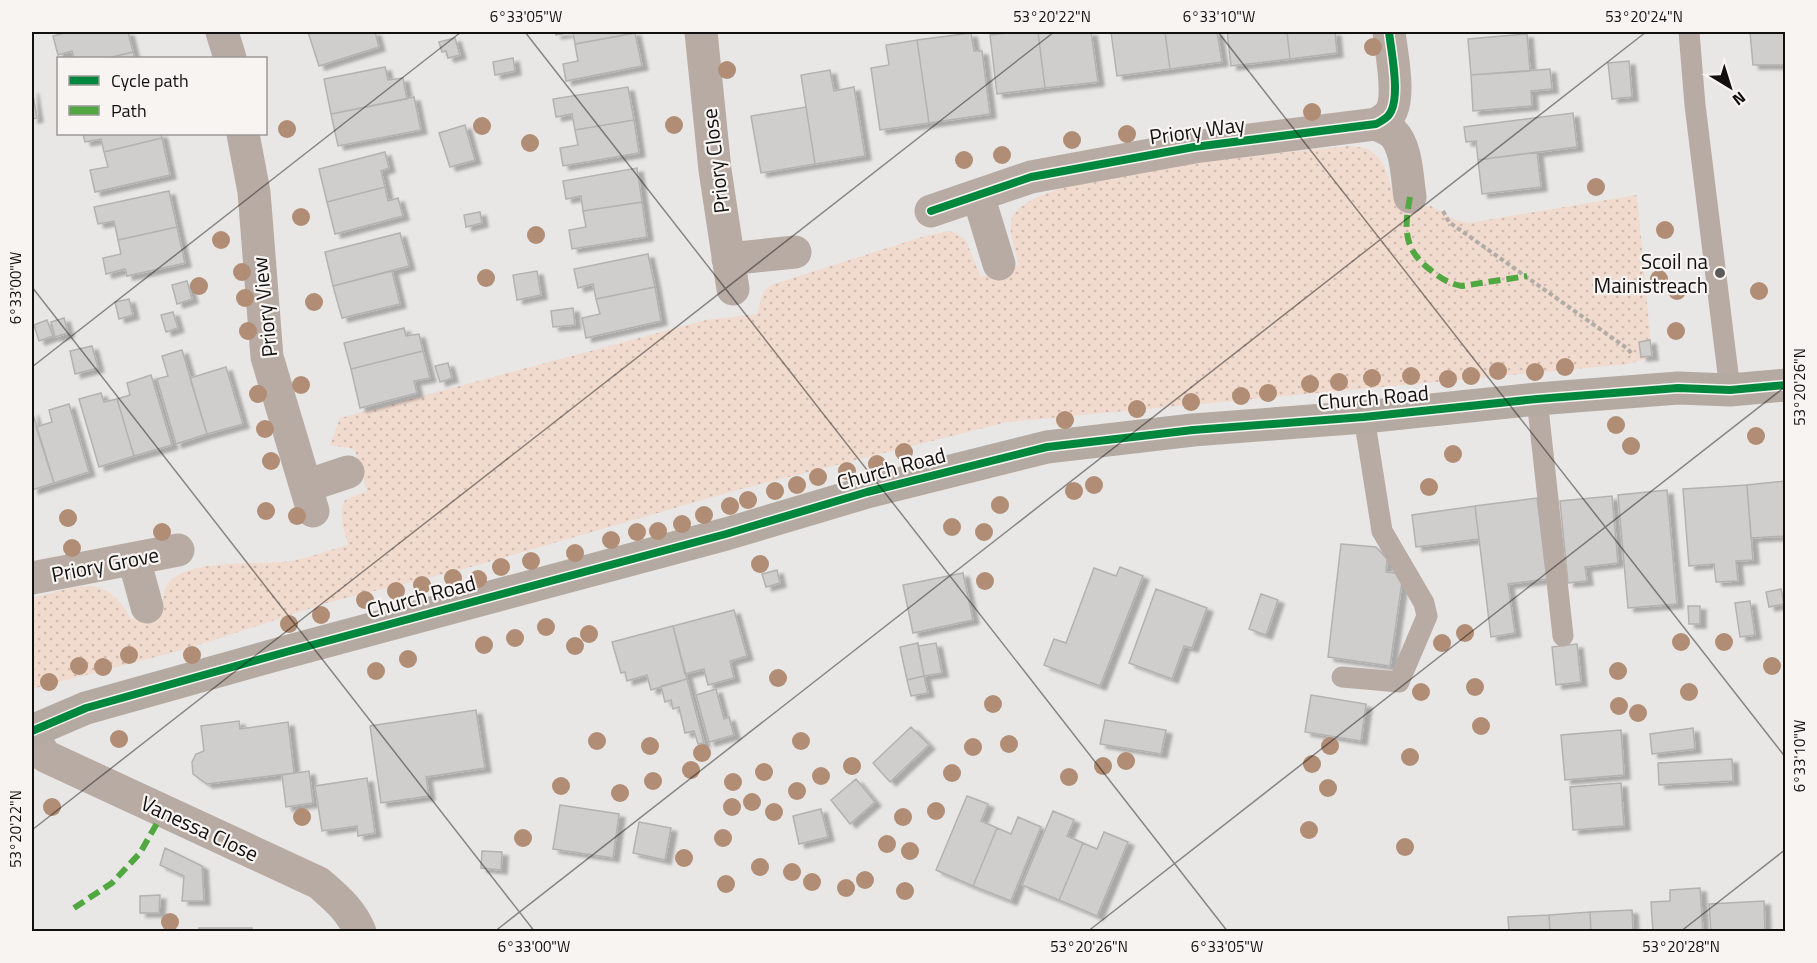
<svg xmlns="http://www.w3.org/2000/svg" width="1817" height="963" font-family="'Titillium Web',sans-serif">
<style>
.grass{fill:url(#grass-dots)}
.building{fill:#cfcecd;stroke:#b3b2b1;stroke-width:1.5;filter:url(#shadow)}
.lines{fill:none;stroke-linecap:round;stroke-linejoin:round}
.path{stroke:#b2aca7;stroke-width:4;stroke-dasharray:4.5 3;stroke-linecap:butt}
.lane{stroke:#b8aba4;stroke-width:21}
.street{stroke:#b8aba4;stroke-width:33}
.secondary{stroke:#b5aaa2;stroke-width:33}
.quiet{stroke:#51a841;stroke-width:6;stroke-dasharray:12 6;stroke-linecap:butt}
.cycleway-casing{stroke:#f7f4f2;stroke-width:11}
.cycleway{stroke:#00873e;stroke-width:8}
.tree{fill:#b08d74}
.ticks{fill:none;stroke:#11100f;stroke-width:1.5;stroke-opacity:0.45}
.poi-dot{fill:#5c5b5a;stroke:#f7f4f2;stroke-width:2}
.labels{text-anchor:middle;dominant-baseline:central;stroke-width:4.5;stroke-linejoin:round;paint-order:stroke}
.street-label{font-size:21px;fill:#11100f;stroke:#f7f4f2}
.poi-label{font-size:21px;fill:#11100f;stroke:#f7f4f2;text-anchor:end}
.neatline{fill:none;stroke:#11100f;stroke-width:2}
.ticks-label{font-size:15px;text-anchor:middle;fill:#11100f}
</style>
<defs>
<pattern id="grass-dots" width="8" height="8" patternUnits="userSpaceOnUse" patternTransform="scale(1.5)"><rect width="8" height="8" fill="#f1dace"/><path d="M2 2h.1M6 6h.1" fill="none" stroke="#cebab0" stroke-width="1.8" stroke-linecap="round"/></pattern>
<filter id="shadow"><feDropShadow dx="6" dy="4" stdDeviation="1.5" flood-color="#0004"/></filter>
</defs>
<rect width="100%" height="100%" fill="#e8e7e6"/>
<path class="grass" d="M1350,146C1356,147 1364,147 1369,150C1387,159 1391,189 1396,206H1431L1455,220L1469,223L1637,195L1652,357L1629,364L1007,422L737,490L464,569L330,602L186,649L32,689V598C76,588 105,570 131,619L162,612C163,604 162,593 167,585C185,557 260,566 290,561C309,558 329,550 348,545C344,529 338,516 345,500L367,491L354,449L330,445L340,418L706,320L757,314L763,292L771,285L922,237L948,231L956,233L966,241L981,277L1019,265C1016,251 1006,228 1013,216C1038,169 1292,153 1350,146Z"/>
<path class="building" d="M69,32H128L133,52L108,58H74L72,51L58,55L53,36Z
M308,32H375L379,47L319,66Z
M555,32H635V33L575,44L573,32L556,35Z
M1018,32H1038L1045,88L997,94L990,35Z
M1038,32H1091L1098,82L1045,88Z
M1111,32H1165L1170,69L1117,76Z
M1165,32H1217L1222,62L1170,69Z
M1227,32H1287L1290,59L1231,66Z
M1287,32H1335L1337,53L1290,59Z
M1750,32H1786V65H1753Z
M635,33L642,66L566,81L563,64L578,61L575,44Z
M971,33L974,51H982L990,114L929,123L917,40Z
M1527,34L1530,71L1471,75L1468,39Z
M455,38L460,55L448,58L446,51L442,52L439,42Z
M917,40L929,123L880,130L871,68L889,65L886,45Z
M133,52L135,58H108Z
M513,58L515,71L495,75L493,62Z
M1629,61L1632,97L1612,99L1608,63Z
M385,67L388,80L403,78L407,99L331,114L324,79Z
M1550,69L1552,89L1531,91L1532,106L1473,111L1471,75Z
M830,70L834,91L854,87L865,156L815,164L801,75Z
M628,87L634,120L575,130L572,114L556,117L553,99Z
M32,89L37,118L32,119Z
M414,97L421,130L338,146L331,114Z
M806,107L815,164L761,173L751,116Z
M1573,113L1577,147L1478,160L1476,141L1466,142L1464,127Z
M634,120L639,153L563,166L560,148L578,145L575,130Z
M465,125L475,160L450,167L439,133Z
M83,134H161L162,138L104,152L101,139L85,142Z
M162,138L170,175L95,192L90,170L108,167L104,152Z
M385,152L389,168L381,171L385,187L327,202L319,169Z
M1537,152L1541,187L1482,194L1478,160Z
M637,168L642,202L583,211L581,196L566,199L563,181Z
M385,187L388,201L398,198L403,216L335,234L327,202Z
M169,191L177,227L118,240L114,221L98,224L94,207Z
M642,202L647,237L572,249L569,230L586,227L583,211Z
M480,212L482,223L466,227L464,215Z
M177,227L185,263L127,276L125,269L106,274L103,258L121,254L118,240Z
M400,233L409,266L333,286L325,252Z
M648,254L655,287L596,299L593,284L578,288L574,269Z
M392,271L400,304L342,318L333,286Z
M537,271L541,295L517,300L513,275Z
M187,281L192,299L177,304L172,285Z
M655,287L661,321L586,338L582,318L600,314L596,299Z
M129,299L133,315L119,319L115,302Z
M573,308L575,325L553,327L551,311Z
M173,312L178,328L166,332L161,315Z
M64,318L68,333L55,337L51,322Z
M47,320L53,336L39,341L34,325Z
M404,328L406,336L419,334L423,351L351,369L344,343Z
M1650,340L1652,356L1641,357L1639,342Z
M92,346L98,368L75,374L70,351Z
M182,350L207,434L176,444L157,379L168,376L162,356Z
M423,351L430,378L414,381L417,393L360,408L351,369Z
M448,363L452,378L440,382L435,366Z
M226,367L243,424L207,434L190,378Z
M151,375L172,445L134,456L117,399L130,395L127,383Z
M101,393L104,402L117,399L134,456L99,467L79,399Z
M69,404L89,472L54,483L36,427L52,422L49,410Z
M32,411L54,483L32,490Z
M1786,481V536L1751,538L1747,485Z
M1747,485L1753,560L1736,561L1738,581L1716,582L1714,564L1689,566L1683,489Z
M1667,490L1677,604L1628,608L1618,495Z
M1612,496L1618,563L1585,567L1587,581L1568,583L1560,501Z
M1537,498L1547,579L1508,584L1515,633L1491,637L1475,506Z
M1475,506L1479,539L1416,547L1412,515Z
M1341,544L1376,547L1387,559L1386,572L1403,574L1390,666L1328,657Z
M1120,567L1143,576L1100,686L1044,665L1054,639L1066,643L1094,568L1116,576Z
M777,570L780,583L766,587L762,574Z
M963,573L973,620L913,633L903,585Z
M1156,589L1207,608L1192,648L1184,646L1172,679L1129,663Z
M1781,589L1784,604L1769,607L1766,592Z
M1261,594L1278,600L1266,635L1249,629Z
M1750,601L1755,635L1740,637L1735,603Z
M1688,606H1700V624H1689Z
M734,610L747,656L730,661L734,678L708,685L704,669L685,674L673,626Z
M673,626L687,679L651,690L647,675L627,681L625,672L621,673L612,642Z
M918,643L924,676L907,680L900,647Z
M936,643L942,673L924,676L918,646Z
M1577,644L1581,682L1556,685L1552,647Z
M924,676L928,693L911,696L907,680Z
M687,679L704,743L698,744L694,731L685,733L679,707L673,709L671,700L665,702L661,686Z
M716,689L724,719L729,717L734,735L709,742L696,695Z
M1311,695L1366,704L1361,741L1305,732Z
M476,710L485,768L426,777L429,796L381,803L370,726Z
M1105,720L1166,730L1161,754L1100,744Z
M239,721L240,729L288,722L294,773L207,784L193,774L192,762L196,754L204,751L201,726Z
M911,727L929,745L890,782L873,763Z
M1693,728L1695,749L1652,754L1650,734Z
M1621,730L1624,775L1565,780L1561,735Z
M1732,759L1733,781L1659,785L1658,763Z
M309,771L313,803L286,807L282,775Z
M367,778L375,833L358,836L357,826L322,831L315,786Z
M856,779L875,802L850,824L831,800Z
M1621,783L1624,826L1573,830L1570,787Z
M967,796L988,804L981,821L997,828L973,886L936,870Z
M560,805L619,814L613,858L553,849Z
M821,809L828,837L799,844L793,816Z
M1053,811L1074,820L1067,836L1083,843L1059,900L1022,885Z
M1018,817L1041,827L1011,901L973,886L997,828L1011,834Z
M639,822L671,828L665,860L633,853Z
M1104,832L1128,842L1097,916L1059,900L1083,843L1097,849Z
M165,848L202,866L204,901H182L184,876L160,865Z
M482,851L502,852L501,870L481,868Z
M1700,888L1703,932H1653L1651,902L1670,901V890Z
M160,895L159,913H140V896Z
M1764,901L1765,932H1711L1709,904Z
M1632,910L1633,932H1591L1590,912Z
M1590,912L1591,932H1550L1549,915Z
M1549,915L1550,932H1509L1508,917Z
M199,928H252V932H199Z"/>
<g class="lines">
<path class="path" d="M1443,211L1449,222L1628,349L1632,354"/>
<path class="lane" d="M1689,32L1695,105L1730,390
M1537,399L1563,636
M1342,677L1399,682L1427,616L1424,603L1382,531L1364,417"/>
<path class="street" d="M222,32L230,58
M701,32L715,170L733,289
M1376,124C1382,127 1388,129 1393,133C1407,147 1407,178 1410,197
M243,134L254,192L267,357L313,511
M978,195L999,264
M931,211L1031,177L1194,147L1376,124C1380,122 1385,119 1388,116C1402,101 1391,51 1389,32
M728,259L795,252
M306,486L348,472
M134,559L147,607
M32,578L178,550
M32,735L45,756L319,883C336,898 351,910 360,932"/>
<path class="secondary" d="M32,731L86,708L286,652L726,534L867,492L1047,447L1193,430L1364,417L1537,399L1678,388L1730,390L1786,385"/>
<path class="quiet" d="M1410,197C1404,230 1403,250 1433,272C1442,279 1450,284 1462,286L1527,276
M74,908L112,883L140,853L164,811"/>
<g class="cycleway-casing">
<path id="cycleway" d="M931,211L1031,177L1194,147L1376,124C1380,122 1385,119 1388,116C1402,101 1391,51 1389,32
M32,731L86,708L286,652L726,534L867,492L1047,447L1193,430L1364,417L1537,399L1678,388L1730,390L1786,385"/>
</g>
<use href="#cycleway" class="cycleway"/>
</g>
<g class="tree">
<circle cx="1373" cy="47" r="9"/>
<circle cx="727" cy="70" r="9"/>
<circle cx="1312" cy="112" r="9"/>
<circle cx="674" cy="125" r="9"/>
<circle cx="482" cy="126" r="9"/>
<circle cx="287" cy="129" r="9"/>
<circle cx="1127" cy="134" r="9"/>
<circle cx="1072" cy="140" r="9"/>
<circle cx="530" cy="143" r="9"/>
<circle cx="1002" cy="155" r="9"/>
<circle cx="964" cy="160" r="9"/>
<circle cx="1596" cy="187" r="9"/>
<circle cx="301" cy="217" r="9"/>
<circle cx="1665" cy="230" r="9"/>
<circle cx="536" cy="235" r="9"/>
<circle cx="221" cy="240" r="9"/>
<circle cx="242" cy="272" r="9"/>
<circle cx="486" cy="278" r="9"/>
<circle cx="1659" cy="279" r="9"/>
<circle cx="199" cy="286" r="9"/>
<circle cx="1677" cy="291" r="9"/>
<circle cx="1759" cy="291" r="9"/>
<circle cx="245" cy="298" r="9"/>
<circle cx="314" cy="302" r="9"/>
<circle cx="248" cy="331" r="9"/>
<circle cx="1676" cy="331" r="9"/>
<circle cx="1565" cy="367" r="9"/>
<circle cx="1498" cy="371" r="9"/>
<circle cx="1535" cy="372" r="9"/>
<circle cx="1411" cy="376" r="9"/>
<circle cx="1471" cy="376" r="9"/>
<circle cx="1372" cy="378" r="9"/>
<circle cx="1448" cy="379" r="9"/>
<circle cx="1339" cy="382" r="9"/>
<circle cx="1310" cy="384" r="9"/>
<circle cx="301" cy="385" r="9"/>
<circle cx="1268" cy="393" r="9"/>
<circle cx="258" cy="394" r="9"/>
<circle cx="1241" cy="396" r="9"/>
<circle cx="1191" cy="402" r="9"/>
<circle cx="1137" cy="409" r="9"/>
<circle cx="1065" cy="420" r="9"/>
<circle cx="1616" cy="425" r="9"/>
<circle cx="265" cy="429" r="9"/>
<circle cx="1756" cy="436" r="9"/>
<circle cx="1631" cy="446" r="9"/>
<circle cx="904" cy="452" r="9"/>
<circle cx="1453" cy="454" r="9"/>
<circle cx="271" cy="461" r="9"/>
<circle cx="877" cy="464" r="9"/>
<circle cx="847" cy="471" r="9"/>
<circle cx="818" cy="477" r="9"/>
<circle cx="797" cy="485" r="9"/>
<circle cx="1094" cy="485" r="9"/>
<circle cx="1429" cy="487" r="9"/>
<circle cx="775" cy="491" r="9"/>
<circle cx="1074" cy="491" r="9"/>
<circle cx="748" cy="500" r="9"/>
<circle cx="1000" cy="505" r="9"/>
<circle cx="730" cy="506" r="9"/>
<circle cx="266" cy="511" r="9"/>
<circle cx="704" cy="515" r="9"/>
<circle cx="297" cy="516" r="9"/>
<circle cx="68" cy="518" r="9"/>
<circle cx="682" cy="524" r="9"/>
<circle cx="952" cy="527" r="9"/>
<circle cx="658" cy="531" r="9"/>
<circle cx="162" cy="532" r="9"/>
<circle cx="637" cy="532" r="9"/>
<circle cx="984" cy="532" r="9"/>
<circle cx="611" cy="540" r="9"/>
<circle cx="72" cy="548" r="9"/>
<circle cx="575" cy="553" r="9"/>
<circle cx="531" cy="561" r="9"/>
<circle cx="760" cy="564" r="9"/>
<circle cx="501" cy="567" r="9"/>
<circle cx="453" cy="578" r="9"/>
<circle cx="478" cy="579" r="9"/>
<circle cx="985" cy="581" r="9"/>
<circle cx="422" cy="585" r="9"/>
<circle cx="396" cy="591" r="9"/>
<circle cx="365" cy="600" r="9"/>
<circle cx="321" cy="615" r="9"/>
<circle cx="289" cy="624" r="9"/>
<circle cx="546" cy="627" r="9"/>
<circle cx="1465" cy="633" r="9"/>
<circle cx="589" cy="634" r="9"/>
<circle cx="515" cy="638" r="9"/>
<circle cx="1681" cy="642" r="9"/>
<circle cx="1724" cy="642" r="9"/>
<circle cx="1442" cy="643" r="9"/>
<circle cx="484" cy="645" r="9"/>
<circle cx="575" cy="646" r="9"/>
<circle cx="129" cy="655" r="9"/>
<circle cx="192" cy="655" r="9"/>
<circle cx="408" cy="659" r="9"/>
<circle cx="79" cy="666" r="9"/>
<circle cx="1772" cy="666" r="9"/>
<circle cx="103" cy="667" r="9"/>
<circle cx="376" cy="671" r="9"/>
<circle cx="1618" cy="671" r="9"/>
<circle cx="778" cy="678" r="9"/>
<circle cx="49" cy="682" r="9"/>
<circle cx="1475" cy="687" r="9"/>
<circle cx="1421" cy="692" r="9"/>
<circle cx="1689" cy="692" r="9"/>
<circle cx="993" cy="704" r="9"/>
<circle cx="1619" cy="706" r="9"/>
<circle cx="1638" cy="713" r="9"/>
<circle cx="1481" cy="726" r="9"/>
<circle cx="119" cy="739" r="9"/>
<circle cx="597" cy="741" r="9"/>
<circle cx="801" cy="741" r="9"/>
<circle cx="1009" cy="744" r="9"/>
<circle cx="650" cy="746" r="9"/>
<circle cx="1330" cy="746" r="9"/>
<circle cx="973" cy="747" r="9"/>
<circle cx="702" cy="753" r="9"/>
<circle cx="1410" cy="757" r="9"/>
<circle cx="1126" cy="761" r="9"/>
<circle cx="1312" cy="764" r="9"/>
<circle cx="852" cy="766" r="9"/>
<circle cx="1103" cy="766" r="9"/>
<circle cx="691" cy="770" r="9"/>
<circle cx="764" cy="772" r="9"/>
<circle cx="952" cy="773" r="9"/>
<circle cx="821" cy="776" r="9"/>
<circle cx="1069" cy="777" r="9"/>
<circle cx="653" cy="781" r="9"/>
<circle cx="733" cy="782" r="9"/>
<circle cx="561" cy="786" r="9"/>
<circle cx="1328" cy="788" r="9"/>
<circle cx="797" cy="791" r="9"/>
<circle cx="620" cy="793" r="9"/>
<circle cx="752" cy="802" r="9"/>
<circle cx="52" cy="807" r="9"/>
<circle cx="732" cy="807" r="9"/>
<circle cx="936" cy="811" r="9"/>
<circle cx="774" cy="812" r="9"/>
<circle cx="302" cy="817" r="9"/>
<circle cx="903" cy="817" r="9"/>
<circle cx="1309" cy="830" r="9"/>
<circle cx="523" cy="838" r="9"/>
<circle cx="723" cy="838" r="9"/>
<circle cx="887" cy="844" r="9"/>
<circle cx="1405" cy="847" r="9"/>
<circle cx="910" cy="851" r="9"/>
<circle cx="684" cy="858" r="9"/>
<circle cx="760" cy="867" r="9"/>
<circle cx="792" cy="872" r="9"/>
<circle cx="865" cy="880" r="9"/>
<circle cx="812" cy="882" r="9"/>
<circle cx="726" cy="884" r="9"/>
<circle cx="846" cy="888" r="9"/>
<circle cx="905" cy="891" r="9"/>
<circle cx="170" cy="922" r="9"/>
</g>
<path class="ticks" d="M525,32L1228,932M1218,32L1786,758M32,287L535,932M32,367L461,32M32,830L1054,32M494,932L1646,32M1087,932L1786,386M1680,932L1786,849"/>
<circle class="poi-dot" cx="1720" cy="273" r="6"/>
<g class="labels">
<g class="street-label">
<text transform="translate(1197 130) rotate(-8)">Priory Way</text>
<text transform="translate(715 161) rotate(-97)">Priory Close</text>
<text transform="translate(264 307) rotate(-96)">Priory View</text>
<text transform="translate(1373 397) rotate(-5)">Church Road</text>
<text transform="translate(891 468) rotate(-15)">Church Road</text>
<text transform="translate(105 564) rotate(-11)">Priory Grove</text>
<text transform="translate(421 596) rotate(-15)">Church Road</text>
<text transform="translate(200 828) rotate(25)">Vanessa Close</text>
</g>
<g class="poi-label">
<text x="1708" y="261">Scoil na<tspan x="1708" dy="24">Mainistreach</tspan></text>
</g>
</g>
<rect width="1817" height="963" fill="none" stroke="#f7f4f2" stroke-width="66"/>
<rect x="57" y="57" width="210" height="78" fill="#f7f4f2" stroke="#9b9997" stroke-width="1.5"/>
<rect x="69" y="76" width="30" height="9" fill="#00873e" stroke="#9b9997" stroke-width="1.5"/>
<text x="111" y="87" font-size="18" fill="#11100f">Cycle path</text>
<rect x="69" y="106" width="30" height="9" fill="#51a841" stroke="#9b9997" stroke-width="1.5"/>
<text x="111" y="117" font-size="18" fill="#11100f">Path</text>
<g transform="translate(1730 87) rotate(142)" stroke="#f7f4f2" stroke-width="4.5" paint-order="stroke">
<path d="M0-4.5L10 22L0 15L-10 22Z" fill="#11100f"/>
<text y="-9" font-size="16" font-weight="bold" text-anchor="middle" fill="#11100f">N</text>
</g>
<rect x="33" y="33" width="1751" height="897" class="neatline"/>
<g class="ticks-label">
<text x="526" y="22">6°33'05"W</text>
<text x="1052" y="22">53°20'22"N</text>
<text x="1219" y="22">6°33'10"W</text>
<text x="1644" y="22">53°20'24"N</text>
<text transform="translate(16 288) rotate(-90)" y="5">6°33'00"W</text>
<text transform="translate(1800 387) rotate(-90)" y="5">53°20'26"N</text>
<text transform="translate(1800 756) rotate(-90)" y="5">6°33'10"W</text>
<text transform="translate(16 829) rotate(-90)" y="5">53°20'22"N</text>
<text x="534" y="952">6°33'00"W</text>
<text x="1089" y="952">53°20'26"N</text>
<text x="1227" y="952">6°33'05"W</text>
<text x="1681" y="952">53°20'28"N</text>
</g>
</svg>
